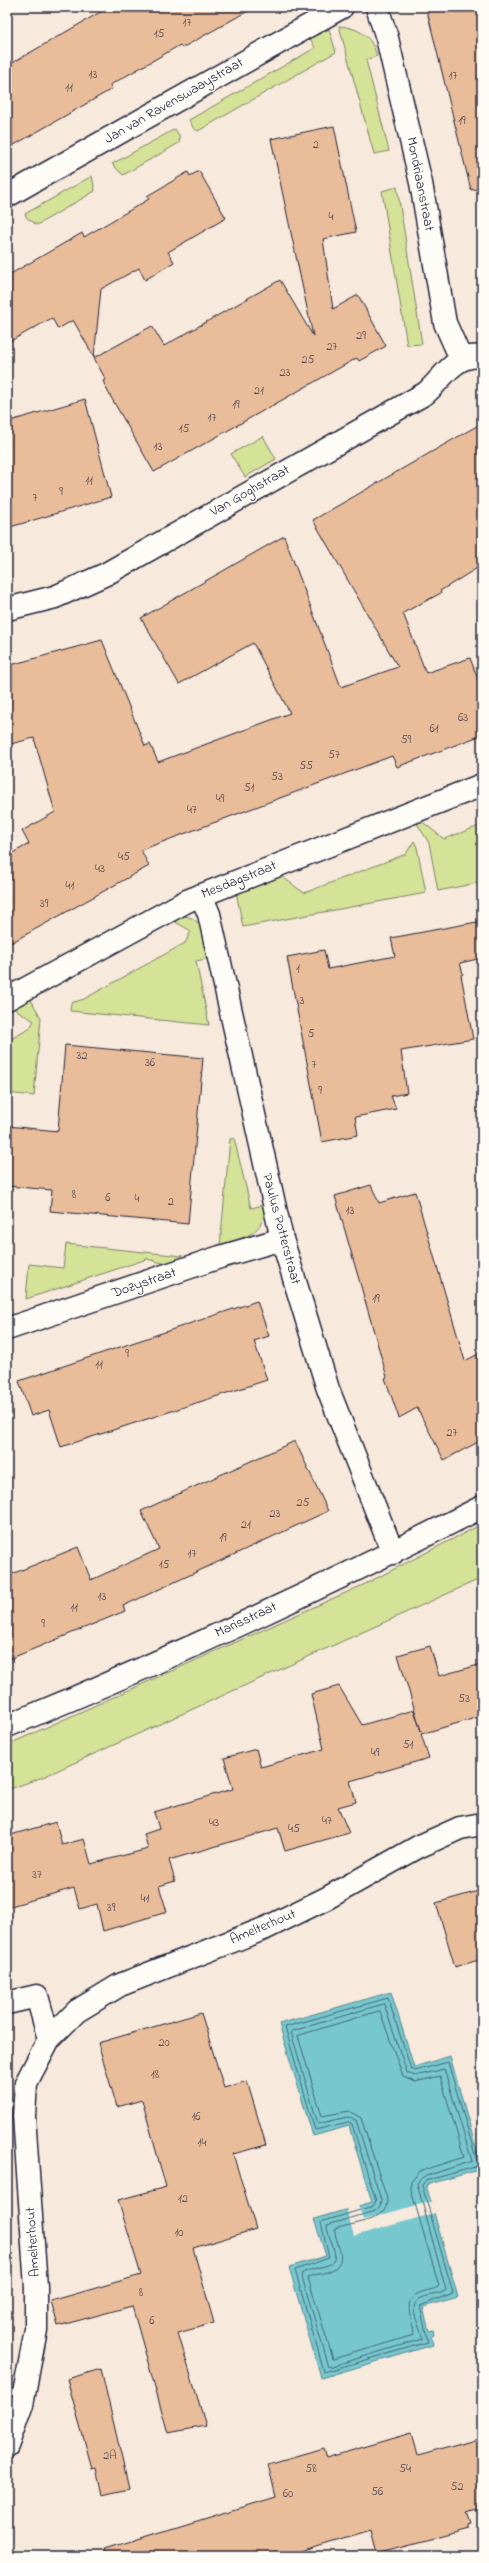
<svg xmlns="http://www.w3.org/2000/svg" width="489" height="2563" font-family="'Indie Flower',sans-serif">
<style>
.green{fill:#d4e397;stroke:#7b8269}
.water{fill:#77c8ce;stroke:#558693}
.pier{fill:#f7e9db}
.lines{fill:none;stroke-linecap:round;stroke-linejoin:round}
.shore{stroke:#446476;stroke-width:1}
.building{fill:#eabd9a;stroke:#22223b}
.minor-casing{stroke:#22223b;stroke-width:25}
.minor{stroke:#fdfcf7;stroke-width:22}
.labels{text-anchor:middle;dominant-baseline:central;stroke-width:3;stroke-linejoin:round;paint-order:stroke}
.number-label{font-size:12px;fill:#544953}
.street-label{font-size:14px;fill:#22223b;stroke:#fdfcf7}
</style>
<rect width="100%" height="100%" fill="#f7e9db"/>
<filter id="ink" filterUnits="userSpaceOnUse"><feTurbulence type="fractalNoise" baseFrequency=".025" numOctaves="2"/><feDisplacementMap in="SourceGraphic" scale="8" xChannelSelector="R" yChannelSelector="G"/><feConvolveMatrix kernelMatrix="1 2 1 2 8 2 1 2 1" color-interpolation-filters="sRGB"/></filter>
<g filter="url(#ink)">
<path class="green" d="M339,26C360,28 371,36 377,56L366,60L389,151L374,154Z
M329,29L336,52L198,131L194,129L189,120L315,48L310,38Z
M175,129L180,137L179,143L123,175L112,164Z
M92,176L95,191L37,225L27,218L25,214Z
M397,187L422,344L407,345L382,191Z
M263,436L276,459L245,477L231,454Z
M420,820L444,839L482,825V882L438,891L429,843L416,822Z
M414,841L417,847L426,893L243,927L236,892L280,875L304,893L406,854Z
M181,916C205,916 205,940 210,958L196,961L209,1025L70,1011L71,1003L84,999L185,943L191,931L172,920Z
M30,998L41,1018L34,1096L7,1093V1041L29,1029L34,1021L13,1008Z
M234,1138L251,1208L263,1205C269,1233 240,1239 220,1246L230,1139Z
M66,1244L183,1256V1258L166,1264L147,1259L26,1299L29,1264L63,1268Z
M482,1524V1578L43,1777L7,1790V1745L363,1585Z"/>
<path class="water" d="M391,1992L414,2067L450,2056L482,2169L426,2185L458,2297L423,2307L429,2331L433,2330L434,2335L431,2337L433,2345L321,2378L289,2267L326,2256L314,2219L372,2202L349,2126L313,2136L279,2024Z"/>
<path class="pier" d="M432,2201L435,2213L354,2236L346,2208L358,2204L363,2220Z"/>
<g class="lines">
<path class="shore" d="M384,2004L407,2073L415,2076L444,2069L472,2161L423,2177L417,2183L446,2290C439,2297 420,2293 415,2304C411,2314 422,2329 422,2339L329,2367L301,2274C308,2269 319,2268 328,2265C344,2259 326,2236 327,2225L375,2211L380,2206L381,2200L356,2120L347,2117L318,2124L291,2032Z
M380,2011L403,2077L415,2082L440,2076L464,2157L420,2171L411,2182V2190L439,2286C435,2290 427,2290 422,2292C399,2299 414,2320 414,2335L333,2359L308,2278C315,2273 325,2274 332,2270C350,2260 334,2242 335,2229C351,2223 388,2222 387,2199L361,2118L349,2111L322,2116L298,2036Z
M482,2161L476,2158L448,2062L415,2071L411,2069L388,1998L285,2027L315,2130L348,2122L352,2124L376,2201L373,2206L321,2222L329,2258L295,2270L324,2372L428,2342L420,2306L453,2293L422,2185L425,2181L482,2165"/>
</g>
<path class="building" d="M109,7H255L182,48L180,45L119,80L110,85L112,89L7,149V66Z
M426,7H482V188L471,190Z
M334,126L356,232L323,239L333,309L358,295L386,346L359,361L357,358L154,472L108,392L103,381L106,380L94,358L152,326L164,346L280,280L313,336L271,139Z
M199,171L226,218L168,252L174,262L145,280L139,268L101,289L94,357L73,320L58,329L52,318L7,343V276L82,233L84,237L149,199L147,196L188,172L190,176Z
M85,399L111,497L7,528V422Z
M482,423V565L440,591L441,593L403,613L426,673L470,658L482,690V735L397,767L392,756L141,850L149,866L7,945V856L29,844L22,831L55,812L34,738L7,745V666L102,640L145,746L150,744L158,762L290,713L253,643L179,684L141,618L284,536L341,687L398,667L313,520Z
M482,921V958L460,963L463,974L461,975L473,1039L401,1051L407,1093L391,1096L396,1109L355,1117L358,1135L322,1142L287,957L324,950L328,969L395,956L391,938Z
M65,1045L203,1058L188,1224L50,1211L52,1190L7,1186V1126L58,1131Z
M371,1185L379,1203L415,1192L465,1361L482,1352V1440L444,1460L417,1408L399,1418L385,1378L387,1377L335,1196Z
M257,1301L269,1336L254,1341L267,1380L61,1447L49,1410L31,1416L19,1381Z
M295,1441L328,1511L123,1606L125,1611L7,1660V1576L78,1547L91,1580L159,1549L141,1511Z
M430,1646L439,1676L482,1664V1716L421,1734L429,1758L350,1781L356,1802L338,1807L349,1833L285,1851L278,1828L169,1860L175,1881L159,1886L167,1912L103,1931L97,1904L80,1909L74,1888L7,1907V1836L56,1822L62,1845L84,1839L91,1864L148,1849L144,1834L159,1829L154,1812L233,1789L224,1758L256,1749L261,1767L324,1749L311,1694L339,1686L362,1725L414,1710L421,1731L398,1655Z
M482,1890V1959L455,1967L436,1903Z
M201,2013L224,2088L247,2081L266,2145L233,2154L256,2229L193,2248L214,2323L178,2333L206,2426L168,2433L132,2306L58,2326L51,2301L141,2275L118,2200L166,2187L142,2100L117,2107L98,2043Z
M101,2369L129,2489L102,2495L96,2467L92,2468L67,2379Z
M412,2433L418,2456L482,2438V2508L467,2513L471,2525L468,2526V2529L377,2553L371,2530L284,2556H106L105,2549L276,2497L268,2464L323,2448L326,2458Z"/>
<g class="lines">
<g class="minor-casing">
<path id="minor" d="M377,7L387,38L421,183L445,323L461,359
M7,196L342,7
M7,609L55,597L106,574L426,393C443,378 455,353 482,357
M201,895L209,914L282,1239L328,1389L393,1553
M7,999L187,901L482,785
M7,1329L220,1257L282,1239
M7,1726C168,1660 327,1586 482,1507
M7,2003L37,1996L49,2039
M7,2446L22,2404L36,2330V2287L24,2116L26,2083L49,2039L77,2011L120,1985L266,1928L327,1898L418,1847L460,1828L482,1824"/>
</g>
<use href="#minor" class="minor"/>
</g>
</g>
<g class="labels">
<g class="number-label">
<text x="187" y="23">17</text>
<text x="159" y="34">15</text>
<text x="93" y="75">13</text>
<text x="453" y="76">17</text>
<text x="69" y="88">11</text>
<text x="462" y="121">19</text>
<text x="316" y="145">2</text>
<text x="331" y="217">4</text>
<text x="361" y="336">29</text>
<text x="332" y="347">27</text>
<text x="308" y="360">25</text>
<text x="285" y="373">23</text>
<text x="259" y="391">21</text>
<text x="236" y="405">19</text>
<text x="212" y="418">17</text>
<text x="184" y="429">15</text>
<text x="158" y="447">13</text>
<text x="89" y="481">11</text>
<text x="61" y="492">9</text>
<text x="35" y="498">7</text>
<text x="463" y="718">63</text>
<text x="434" y="729">61</text>
<text x="406" y="740">59</text>
<text x="334" y="755">57</text>
<text x="306" y="766">55</text>
<text x="277" y="777">53</text>
<text x="249" y="788">51</text>
<text x="220" y="799">49</text>
<text x="192" y="810">47</text>
<text x="124" y="857">45</text>
<text x="100" y="869">43</text>
<text x="70" y="886">41</text>
<text x="44" y="904">39</text>
<text x="298" y="969">1</text>
<text x="302" y="1001">3</text>
<text x="311" y="1034">5</text>
<text x="82" y="1056">32</text>
<text x="150" y="1063">36</text>
<text x="314" y="1065">7</text>
<text x="320" y="1091">9</text>
<text x="74" y="1195">8</text>
<text x="108" y="1198">6</text>
<text x="137" y="1199">4</text>
<text x="171" y="1202">2</text>
<text x="350" y="1211">13</text>
<text x="376" y="1299">19</text>
<text x="127" y="1354">9</text>
<text x="99" y="1365">11</text>
<text x="452" y="1433">27</text>
<text x="303" y="1503">25</text>
<text x="275" y="1514">23</text>
<text x="246" y="1525">21</text>
<text x="223" y="1538">19</text>
<text x="192" y="1554">17</text>
<text x="164" y="1565">15</text>
<text x="102" y="1597">13</text>
<text x="74" y="1608">11</text>
<text x="43" y="1624">9</text>
<text x="464" y="1699">53</text>
<text x="408" y="1745">51</text>
<text x="375" y="1753">49</text>
<text x="327" y="1821">47</text>
<text x="214" y="1823">43</text>
<text x="294" y="1829">45</text>
<text x="37" y="1875">37</text>
<text x="145" y="1899">41</text>
<text x="111" y="1908">39</text>
<text x="164" y="2043">20</text>
<text x="155" y="2075">18</text>
<text x="196" y="2117">16</text>
<text x="202" y="2143">14</text>
<text x="183" y="2199">12</text>
<text x="179" y="2233">10</text>
<text x="141" y="2293">8</text>
<text x="152" y="2321">6</text>
<text x="110" y="2456">2A</text>
<text x="311" y="2469">58</text>
<text x="405" y="2469">54</text>
<text x="457" y="2487">52</text>
<text x="377" y="2492">56</text>
<text x="288" y="2494">60</text>
</g>
<g class="street-label">
<text transform="translate(174 101) rotate(-30)">Jan van Ravenswaaystraat</text>
<text transform="translate(420 184) rotate(79)">Mondriaanstraat</text>
<text transform="translate(250 491) rotate(-30)">Van Goghstraat</text>
<text transform="translate(239 880) rotate(-22)">Mesdagstraat</text>
<text transform="translate(281 1229) rotate(75)">Paulus Potterstraat</text>
<text transform="translate(144 1283) rotate(-19)">Dozystraat</text>
<text transform="translate(246 1620) rotate(-25)">Marisstraat</text>
<text transform="translate(263 1927) rotate(-23)">Amelterhout</text>
<text transform="translate(33 2242) rotate(-94)">Amelterhout</text>
</g>
</g>
<rect width="489" height="2563" fill="none" stroke="#fdfcf7" stroke-width="24"/>
<rect x="12" y="12" width="465" height="2539" fill="none" stroke="#22223b" stroke-width="1.5" filter="url(#ink)"/>
</svg>
